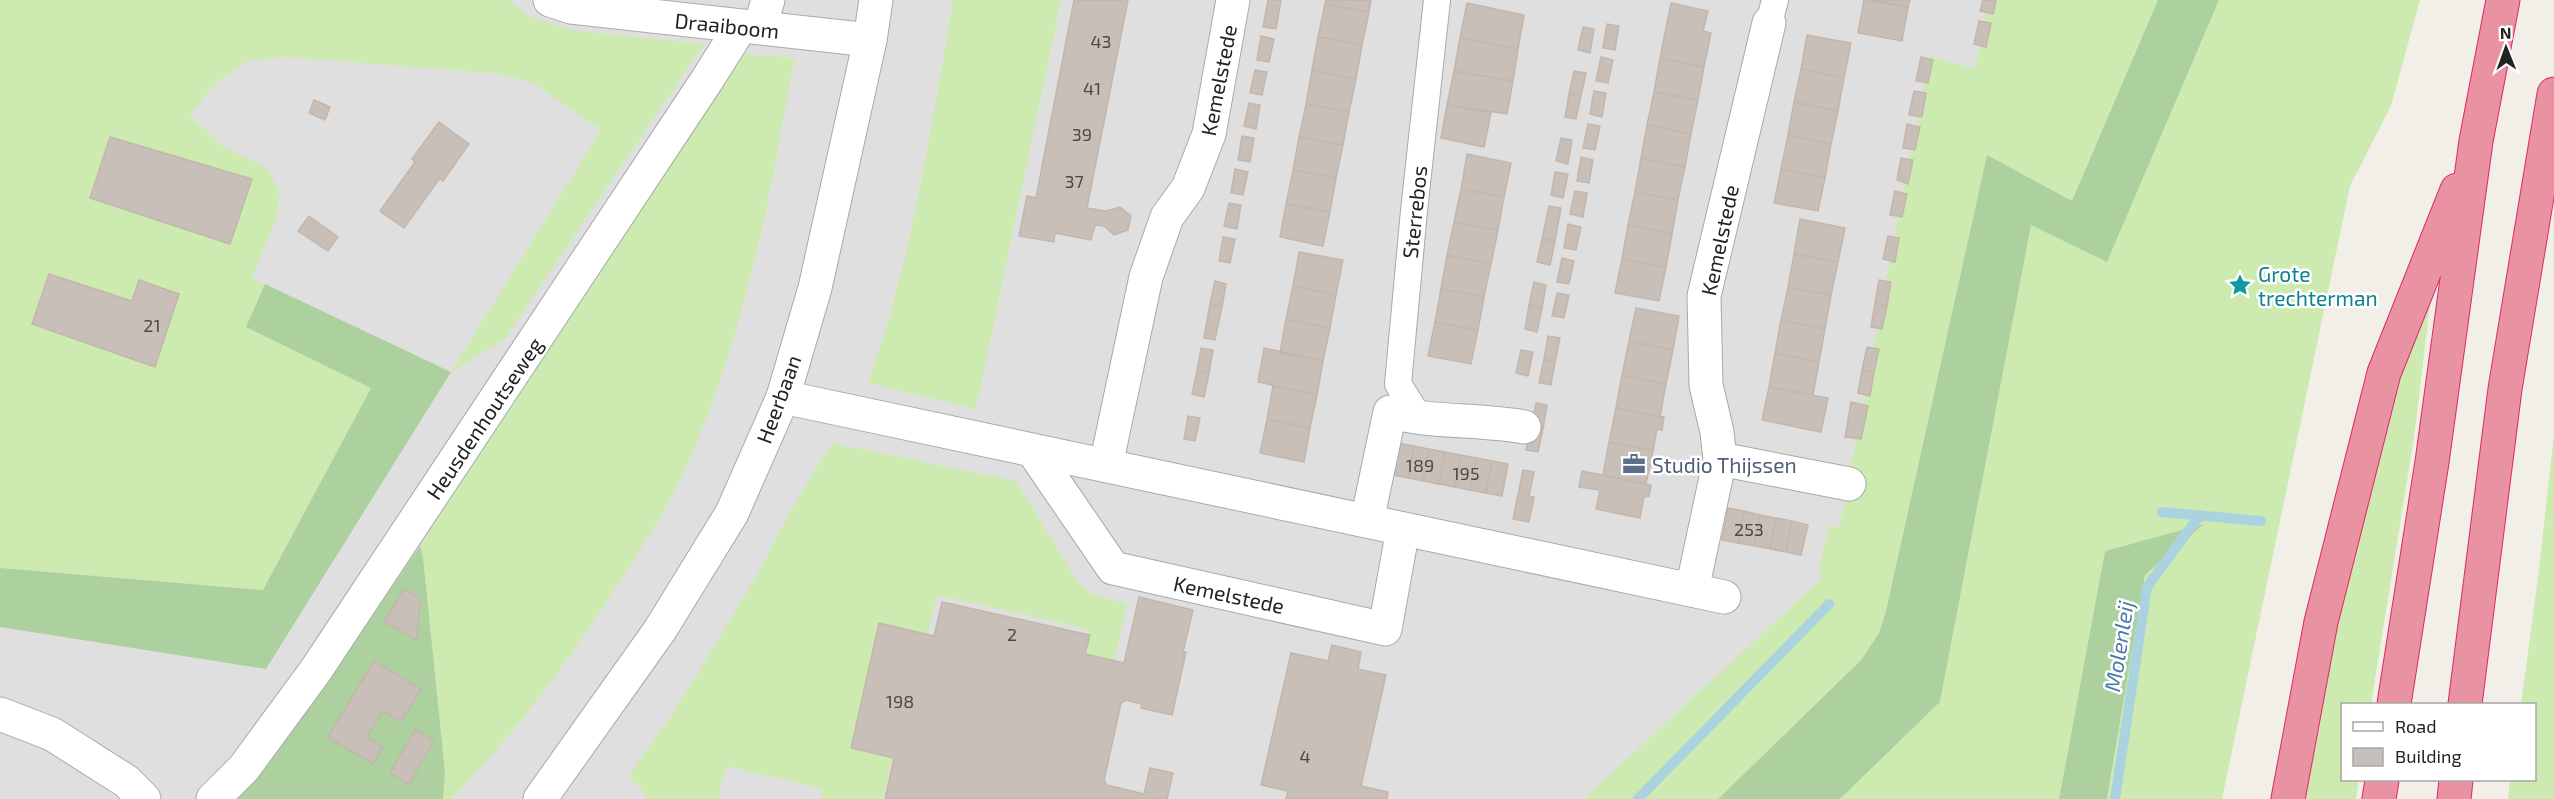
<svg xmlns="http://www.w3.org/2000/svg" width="2554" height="799" font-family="'Exo 2',sans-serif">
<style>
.residential{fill:#e0dfdf}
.grass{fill:#cdebb0}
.forest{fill:#add19e}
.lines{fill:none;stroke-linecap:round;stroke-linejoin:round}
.stream{stroke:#aad3df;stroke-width:10}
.building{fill:#c7bfb8;stroke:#c4b6ab;stroke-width:1.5}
.pedestrian-casing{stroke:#a9a9a9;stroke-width:28}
.minor-casing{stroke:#a9a9a9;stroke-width:35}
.tertiary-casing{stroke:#a9a9a9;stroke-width:35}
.motorway-casing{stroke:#dc2a67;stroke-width:35}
.pedestrian{stroke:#fff;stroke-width:26}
.minor{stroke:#fff;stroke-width:33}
.tertiary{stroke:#fff;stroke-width:33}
.motorway{stroke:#e892a2;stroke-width:33}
.labels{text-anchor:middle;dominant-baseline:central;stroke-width:5;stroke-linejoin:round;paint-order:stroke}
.number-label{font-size:18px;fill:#4b4948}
.street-label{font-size:21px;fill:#222;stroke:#fff}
.culture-label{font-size:21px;fill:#0d838f;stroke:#fff;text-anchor:start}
.service-label{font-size:21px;fill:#4e5e75;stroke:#fff;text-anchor:start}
.water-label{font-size:22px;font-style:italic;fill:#4a7aab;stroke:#fff}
</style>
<rect width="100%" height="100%" fill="#f2efe9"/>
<path class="residential" d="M0,0H2354L1886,611L1653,799H0Z"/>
<path class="grass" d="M0,0H509L526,15L571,30L704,44L504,340L451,372L601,130L536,85L502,74L287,57L250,60L218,81L189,115L223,146L266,168L280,191L276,219L252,278L265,284L247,327L371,388L263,590L0,568Z
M953,0H1061L976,409L868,383C912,260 931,128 953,0Z
M1989,0H2158L2072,201L1987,155L1886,611L1879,633L1861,660L1718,799H1584L1821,579L1820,569L1828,525L1839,528C1870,371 1898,213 1930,56L1975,69Z
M2219,0H2420L2391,106L2350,186L2222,799H2107L2145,575L2203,525L2105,551L2059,799H1840L1940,702L2031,224L2107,261Z
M745,54L795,58C782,120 773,184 758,246C740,323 716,402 683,474C665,512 641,549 618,584C569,661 515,734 451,799H443L445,772L423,557L420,546L556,335Z
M2432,288L2414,438L2371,704H2342V780H2359L2356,799H2293L2389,384Z
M2554,434V799H2508L2510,780H2534V704H2521L2539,570Z
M832,443L1016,481L1078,582L1095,596L1127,603L1114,662L1083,655L1088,629L937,595L927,637L893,753L883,799H821L823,789L726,766L718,799H648L629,775L669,719L704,663L759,571L793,506Z"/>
<path class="forest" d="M2158,0H2219L2107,262L2031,225L1940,702L1840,799H1718L1861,660L1879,633L1886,611L1987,155L2072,201Z
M265,284L451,372L266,669L0,627V568L263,590L371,388L246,327Z
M2204,524L2145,575L2107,799H2059L2105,551Z
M420,546L423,557L445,772L443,799H228L319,691L355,642Z"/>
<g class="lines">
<path class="stream" d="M2162,512L2261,521
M1638,799L1829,604
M2115,799L2147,587L2200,515"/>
</g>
<path class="building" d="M1074,0H1128L1087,208L1106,211L1120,207L1131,216L1128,230L1114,235L1104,226L1095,225L1091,240L1055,233L1054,242L1019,236L1027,196L1036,198Z
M1268,0H1281L1276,29L1263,27Z
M1326,0H1371L1369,12L1325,4Z
M1864,0L1908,7L1902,41L1858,33Z
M1873,0H1910L1908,7Z
M1983,0H1996L1993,14L1980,11Z
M1467,3L1524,15L1518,49L1460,38Z
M1671,3L1708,11L1703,31L1711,33L1704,67L1660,58Z
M1325,4L1369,12L1362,45L1318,37Z
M1979,21L1991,23L1986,47L1974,44Z
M1607,24L1619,26L1615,50L1603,48Z
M1583,27L1594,29L1590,53L1578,50Z
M1807,35L1851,43L1844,78L1801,69Z
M1261,36L1274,39L1269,62L1257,60Z
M1318,37L1362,45L1356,79L1312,70Z
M1460,38L1518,49L1513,81L1454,71Z
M1601,57L1613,60L1608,83L1596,81Z
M1921,57L1933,60L1928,83L1916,81Z
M1660,58L1704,67L1698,100L1654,92Z
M1801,69L1844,78L1838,111L1794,102Z
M1255,70L1267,72L1262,95L1250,93Z
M1312,70L1356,79L1349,112L1306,104Z
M1454,71L1513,81L1507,114L1447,105Z
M1574,71L1586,73L1581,96L1569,94Z
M1594,91L1606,93L1602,117L1590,114Z
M1914,91L1926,93L1922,117L1909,115Z
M1654,92L1698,100L1691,134L1647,125Z
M1569,94L1581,96L1576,119L1565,117Z
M314,100L330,107L325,120L309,113Z
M1794,102L1838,111L1831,144L1788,135Z
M1249,103L1260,105L1256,129L1244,126Z
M1306,104L1349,112L1343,145L1299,137Z
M1447,105L1491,113L1484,147L1441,138Z
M439,122L469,144L443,181L440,178L404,228L380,211L415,162L412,159Z
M1588,124L1600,126L1595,150L1583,148Z
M1907,124L1920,127L1915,150L1903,148Z
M1647,125L1691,134L1685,167L1641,158Z
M1788,135L1831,144L1825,178L1781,169Z
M1242,136L1254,138L1250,162L1238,160Z
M110,137L252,179L230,244L90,198Z
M1299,137L1343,145L1336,178L1293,170Z
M1561,138L1572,140L1568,164L1556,161Z
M1467,154L1511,163L1504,197L1461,189Z
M1581,157L1593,160L1589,183L1577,181Z
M1641,158L1685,167L1678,200L1635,192Z
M1901,158L1913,160L1908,184L1897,180Z
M1235,169L1248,172L1243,195L1231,193Z
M1781,169L1825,178L1818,211L1774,203Z
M1293,170L1336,178L1330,212L1286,204Z
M1555,172L1568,174L1563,198L1551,195Z
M1461,189L1504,197L1498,230L1454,222Z
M1575,191L1587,193L1583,217L1570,214Z
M1895,191L1907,194L1902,217L1890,215Z
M1635,192L1678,200L1672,234L1628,225Z
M1229,203L1241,205L1237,229L1224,226Z
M1286,204L1330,212L1323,246L1280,237Z
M1549,206L1561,208L1555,241L1542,239Z
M309,216L338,237L328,251L298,231Z
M1800,219L1845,228L1838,262L1794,254Z
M1454,222L1498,230L1491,264L1447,255Z
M1568,224L1581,227L1576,250L1564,248Z
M1628,225L1672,234L1666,267L1622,259Z
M1888,236L1899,238L1895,262L1883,259Z
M1223,237L1235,239L1230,263L1219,261Z
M1542,239L1555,241L1550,265L1537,262Z
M1299,252L1343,260L1336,295L1293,286Z
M1794,254L1838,262L1831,295L1788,287Z
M1447,255L1491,264L1484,297L1441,289Z
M1562,258L1574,261L1569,284L1557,282Z
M1622,259L1666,267L1659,301L1615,293Z
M49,274L132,301L139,280L179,294L155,367L32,324Z
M1879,280L1891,282L1887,306L1875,303Z
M1215,281L1226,284L1222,307L1210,304Z
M1534,282L1546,285L1542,308L1529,305Z
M1293,286L1336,295L1330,328L1286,319Z
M1788,287L1831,295L1825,329L1781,320Z
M1441,289L1484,297L1478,330L1435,322Z
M1557,293L1569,295L1564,318L1552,316Z
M1875,303L1887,306L1882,329L1871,327Z
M1210,304L1222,307L1215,340L1204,338Z
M1529,305L1542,308L1537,332L1525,329Z
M1636,308L1679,316L1673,350L1629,341Z
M1286,319L1330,328L1323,361L1280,353Z
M1781,320L1825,329L1819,362L1775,353Z
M1435,322L1478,330L1471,364L1428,356Z
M1548,336L1560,338L1555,362L1544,359Z
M1629,341L1673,350L1666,384L1622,375Z
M1867,347L1879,349L1874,372L1862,370Z
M1201,348L1213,350L1209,373L1197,371Z
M1264,348L1323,361L1317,395L1258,382Z
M1521,350L1533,352L1528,376L1516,373Z
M1775,353L1819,362L1813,395L1769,387Z
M1544,359L1555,362L1551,385L1539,383Z
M1862,370L1874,372L1870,396L1858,393Z
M1197,371L1209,373L1204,397L1192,394Z
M1622,375L1666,384L1660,417L1616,408Z
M1273,386L1317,395L1310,428L1267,419Z
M1769,387L1828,398L1821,432L1762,420Z
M1851,402L1868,406L1861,439L1845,437Z
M1536,403L1547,405L1543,429L1531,426Z
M1616,408L1664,417L1662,430L1657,429L1653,451L1609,442Z
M1188,416L1200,418L1195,441L1184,439Z
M1267,419L1310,428L1304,462L1260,453Z
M1531,426L1543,429L1538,452L1526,450Z
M1609,442L1653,451L1646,484L1603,475Z
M1398,443L1414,446L1408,478L1392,475Z
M1414,446L1429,449L1423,481L1408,478Z
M1429,449L1445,452L1439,484L1423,481Z
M1445,452L1461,455L1455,487L1439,484Z
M1461,455L1477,458L1470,490L1455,487Z
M1477,458L1492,461L1486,493L1470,490Z
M1492,461L1508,464L1502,496L1486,493Z
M1523,470L1534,472L1529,496L1534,497L1529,522L1513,519Z
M1582,471L1651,485L1649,496L1644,497L1640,518L1596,509L1600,490L1579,487Z
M1728,508L1744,511L1738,543L1722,540Z
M1744,511L1760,515L1754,546L1738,543Z
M1760,515L1776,518L1770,549L1754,546Z
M1776,518L1792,521L1786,552L1770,549Z
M1792,521L1808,525L1801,555L1786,552Z
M404,589L420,598L417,640L384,622Z
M1139,597L1193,610L1183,652H1186L1172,715L1141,708L1142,704L1126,700L1121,703L1104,781L1107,785L1144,794L1150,768L1173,773L1167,799H885L894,758L851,748L879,623L934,636L942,602L1090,635L1085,654L1124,663Z
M1332,645L1361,652L1358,669L1386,675L1361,786L1388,792L1387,799H1286L1288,791L1261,785L1291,653L1328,661Z
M374,661L421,689L401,722L383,711L367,737L383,747L373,764L328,737Z
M415,730L434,740L409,784L390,773Z"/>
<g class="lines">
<g class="pedestrian-casing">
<path id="pedestrian" d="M1769,23L1775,0
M1420,419L1398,384L1414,211L1437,0"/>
</g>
<g class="minor-casing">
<path id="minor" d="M550,0L571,7L870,40
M760,28L768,0
M783,397L1724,597
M1033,451L1113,568L1385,629L1403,529
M1720,459L1849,484
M1106,465L1146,277L1167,217L1188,188L1209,134L1233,0
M1367,521L1390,412C1434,423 1479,419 1524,427
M1692,590L1720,459L1717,432L1706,385L1704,296L1769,23
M0,714L52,734L126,781L144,799
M213,799L244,768L316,670L707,80L741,26"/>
</g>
<g class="tertiary-casing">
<path id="tertiary" d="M540,799L660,630L732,513L783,397L815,288L870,40L876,0"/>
</g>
<g class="motorway-casing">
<path id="motorway" d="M2394,704L2432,462L2476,141L2503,0
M2465,704L2505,389L2554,94
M2288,799L2321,622L2384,373L2457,190
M2379,799L2382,780
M2454,799L2456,780"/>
</g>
<use href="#pedestrian" class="pedestrian"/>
<use href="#minor" class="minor"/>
<use href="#tertiary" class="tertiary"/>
<use href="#motorway" class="motorway"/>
</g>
<defs>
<g id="sight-bare" transform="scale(1.8)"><path d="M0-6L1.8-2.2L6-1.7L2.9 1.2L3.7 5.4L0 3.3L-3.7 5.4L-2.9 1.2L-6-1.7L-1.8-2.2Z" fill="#0f9aa8" stroke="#fff" stroke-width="2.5" paint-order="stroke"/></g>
<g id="office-bare" transform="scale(1.8)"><path d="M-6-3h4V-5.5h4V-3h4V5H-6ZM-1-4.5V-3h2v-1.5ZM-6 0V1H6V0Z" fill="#5c6f8a" stroke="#fff" stroke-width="2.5" paint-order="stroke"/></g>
</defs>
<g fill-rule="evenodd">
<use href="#sight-bare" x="2240" y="285"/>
<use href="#office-bare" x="1634" y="464"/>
</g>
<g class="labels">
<g class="number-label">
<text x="1101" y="41">43</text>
<text x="1092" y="88">41</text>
<text x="1082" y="134">39</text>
<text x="1074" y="181">37</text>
<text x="152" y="325">21</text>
<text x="1420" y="465">189</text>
<text x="1466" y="473">195</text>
<text x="1749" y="529">253</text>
<text x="1012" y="634">2</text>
<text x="900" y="701">198</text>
<text x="1305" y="756">4</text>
</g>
<g class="street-label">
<text transform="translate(727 25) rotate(6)">Draaiboom</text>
<text transform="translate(1218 80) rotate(-79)">Kemelstede</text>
<text transform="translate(1414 212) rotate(-84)">Sterrebos</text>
<text transform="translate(1719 240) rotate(-78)">Kemelstede</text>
<text transform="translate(778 399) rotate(-70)">Heerbaan</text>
<text transform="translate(484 418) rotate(-56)">Heusdenhoutseweg</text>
<text transform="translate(1229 594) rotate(12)">Kemelstede</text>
</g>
<g class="culture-label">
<text x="2258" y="273">Grote<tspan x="2258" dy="24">trechterman</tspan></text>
</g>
<g class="service-label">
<text x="1652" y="464">Studio Thijssen</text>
</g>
<g class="water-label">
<text transform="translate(2118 646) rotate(-81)">Molenleij</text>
</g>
</g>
<rect x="2341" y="703" width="195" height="78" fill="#ffffff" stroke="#a7a7a7" stroke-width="1.5"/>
<rect x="2353" y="722" width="30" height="9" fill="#ffffff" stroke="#a7a7a7" stroke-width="1.5"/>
<text x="2395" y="733" font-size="18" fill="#222222">Road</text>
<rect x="2353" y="748" width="30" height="18" fill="#c7bfb8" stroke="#a7a7a7" stroke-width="1.5"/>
<text x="2395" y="763" font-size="18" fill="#222222">Building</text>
<g transform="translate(2506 48) rotate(359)" stroke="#ffffff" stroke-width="4.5" paint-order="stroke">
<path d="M0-4.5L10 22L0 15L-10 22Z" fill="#222222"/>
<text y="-9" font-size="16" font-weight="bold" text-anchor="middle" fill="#222222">N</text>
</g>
</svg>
